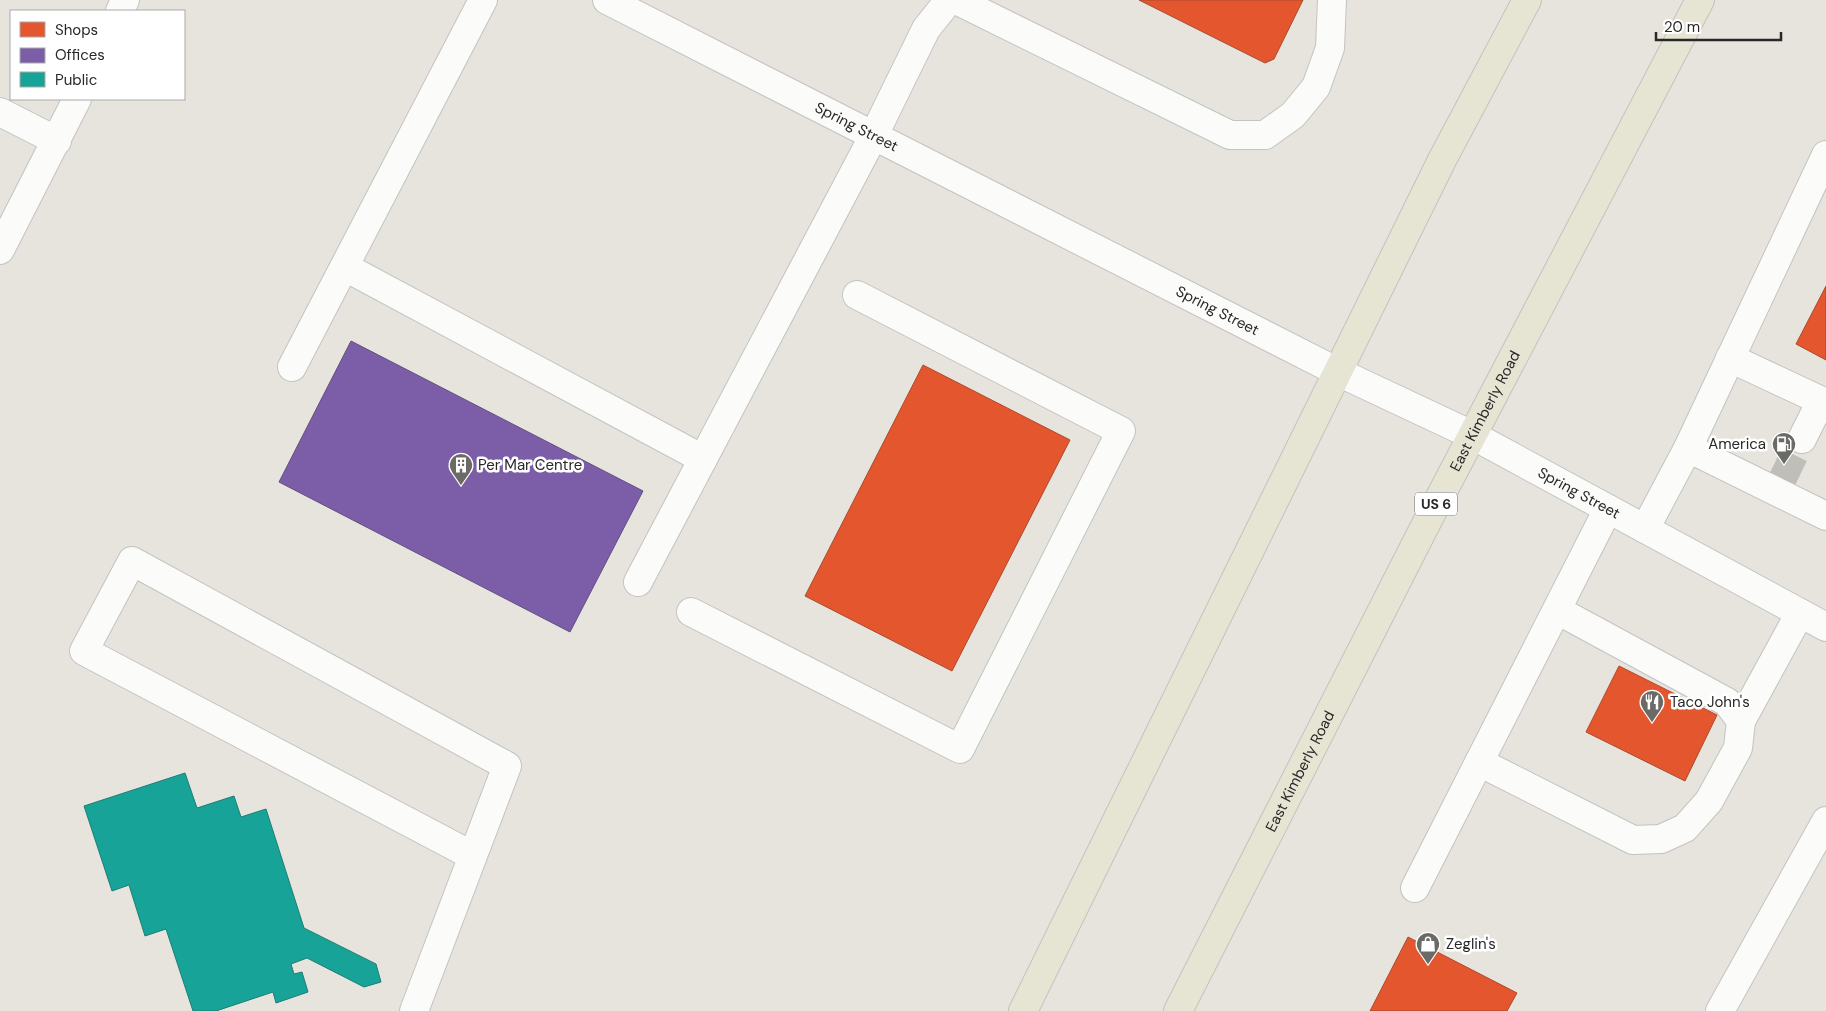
<svg xmlns="http://www.w3.org/2000/svg" width="1826" height="1011" font-family="'DM Sans',sans-serif">
<style>
.shops{fill:#e4572e;stroke:#ac492c}
.offices{fill:#7b5ea7;stroke:#624e81}
.public{fill:#17a398;stroke:#1c7e76}
.lines{fill:none;stroke-linecap:round;stroke-linejoin:round}
.minor-tunnel{stroke:#c0beb9;stroke-width:28;stroke-dasharray:28 14;stroke-linecap:butt}
.minor-casing{stroke:#c3c3c3;stroke-width:30}
.major-casing{stroke:#c3c2c0;stroke-width:30}
.minor{stroke:#fbfbfa;stroke-width:28}
.major{stroke:#e6e4d2;stroke-width:28}
.labels{text-anchor:middle;dominant-baseline:central;stroke-width:5;stroke-linejoin:round;paint-order:stroke}
.shield{fill:#fff;stroke:#686868;stroke-width:1}
.shield-label{font-size:14px;font-weight:bold;fill:#282828}
.street-label{font-size:15px;fill:#282828;stroke:#fff}
.poi-label{font-size:15px;fill:#282828;stroke:#fff;text-anchor:start}
</style>
<rect width="100%" height="100%" fill="#e6e4dd"/>
<path class="shops" d="M1303,0L1274,59L1265,63L1139,0Z
M1826,286V360L1796,344Z
M923,365L1070,440L952,671L805,596Z
M1619,666L1717,715L1685,781L1586,732Z
M1408,937L1517,993L1507,1011H1370Z"/>
<path class="offices" d="M351,341L643,491L570,632L279,482Z"/>
<path class="public" d="M185,773L197,808L234,796L241,817L266,809L304,928L376,964L381,982L364,987L307,958L291,964L294,974L302,972L308,992L276,1003L273,992L216,1011H193L166,929L145,936L129,885L112,891L84,806Z"/>
<g class="lines">
<path class="minor-tunnel" d="M1782,480L1802,439"/>
<g class="minor-casing">
<g id="minor">
<path id="s1" d="M607,0L1338,372L1472,435L1826,627"/>
<path d="M956,0L1230,135H1265L1293,115L1316,87L1330,48L1332,0"/>
<path d="M120,11L125,0"/>
<path d="M0,112L57,141"/>
<path d="M0,250L77,99"/>
<path d="M345,267L703,459"/>
<path d="M1730,358L1826,403"/>
<path d="M292,367L483,0"/>
<path d="M1802,439L1821,401"/>
<path d="M1688,448L1826,516"/>
<path d="M1645,529L1688,448L1826,155"/>
<path d="M638,582L874,135L926,29L949,0"/>
<path d="M691,612L960,749L1121,431L857,295"/>
<path d="M1741,721L1800,613"/>
<path d="M1479,762L1633,840L1661,839L1685,828L1709,801L1738,748L1741,721L1727,702L1557,610"/>
<path d="M1415,888L1608,509"/>
<path d="M414,1011L507,766L132,561L84,651L473,856"/>
<path d="M1720,1011L1826,821"/>
</g>
</g>
<g class="major-casing">
<g id="major">
<path d="M1023,1011L1442,160L1527,0"/>
<path id="s2" d="M1178,1011L1428,520L1700,0"/>
</g>
</g>
<use href="#minor" class="minor"/>
<use href="#major" class="major"/>
</g>
<defs>
<g id="fuel-pin" transform="scale(1.25)"><path d="M0 17L-7.5 6A9.5 9.5 0 1 1 7.5 6Z" fill="#6a6a67" stroke="#fff"/><path d="M-5.5-6h7V0h2V4h1.3V-2.5L3-4.5l.8-.8L6-3V5H2.5V1h-1V6h-7ZM-4.2-4.7v3.2H.2V-4.7Z" fill="#fff"/></g>
<g id="building-pin" transform="scale(1.25)"><path d="M0 17L-7.5 6A9.5 9.5 0 1 1 7.5 6Z" fill="#6a6a67" stroke="#fff"/><path d="M-4-6H4V6H1V3H-1V6H-4ZM-2.5-4.3h1.7v1.8h-1.7ZM.8-4.3h1.7v1.8H.8ZM-2.5-1h1.7V.8h-1.7ZM.8-1h1.7V.8H.8Z" fill="#fff"/></g>
<g id="restaurant-pin" transform="scale(1.25)"><path d="M0 17L-7.5 6A9.5 9.5 0 1 1 7.5 6Z" fill="#6a6a67" stroke="#fff"/><path d="M-5-6h1v4h1v-4h1v4h1v-4h1v5L-1.5 .5V6h-2V.5L-5-1ZM5-6V6H3V1.5H1.5Q1.5-4 5-6Z" fill="#fff"/></g>
<g id="shop-pin" transform="scale(1.25)"><path d="M0 17L-7.5 6A9.5 9.5 0 1 1 7.5 6Z" fill="#6a6a67" stroke="#fff"/><path d="M-5-2.5h2.3a2.7 3.5 0 0 1 5.4 0H5L5.5 6h-11ZM-1.5-2.5h3a1.5 2.3 0 0 0-3 0Z" fill="#fff"/></g>
</defs>
<g fill-rule="evenodd">
<use href="#fuel-pin" x="1784" y="444"/>
<use href="#building-pin" x="461" y="465"/>
<use href="#restaurant-pin" x="1652" y="702"/>
<use href="#shop-pin" x="1428" y="944"/>
</g>
<g class="labels">
<rect class="shield" x="1415" y="492.5" width="42" height="23" rx="4"/>
<g class="shield-label">
<text x="1436" y="504">US 6</text>
</g>
<g class="street-label">
<text stroke="none"><textPath href="#s1" startOffset="280">Spring Street</textPath></text>
<text stroke="none"><textPath href="#s1" startOffset="685">Spring Street</textPath></text>
<text stroke="none"><textPath href="#s2" startOffset="674">East Kimberly Road</textPath></text>
<text stroke="none"><textPath href="#s1" startOffset="1090">Spring Street</textPath></text>
<text stroke="none"><textPath href="#s2" startOffset="269">East Kimberly Road</textPath></text>
</g>
<g class="poi-label">
<text x="1766" y="444" text-anchor="end">America</text>
<text x="478" y="465">Per Mar Centre</text>
<text x="1670" y="702">Taco John's</text>
<text x="1446" y="944">Zeglin's</text>
</g>
</g>
<rect x="10" y="10" width="175" height="90" fill="#ffffff" stroke="#a9a9a9"/>
<rect x="20" y="22" width="25" height="15" fill="#e4572e" stroke="#a9a9a9"/>
<text x="55" y="35" font-size="15" fill="#282828">Shops</text>
<rect x="20" y="48" width="25" height="15" fill="#7b5ea7" stroke="#a9a9a9"/>
<text x="55" y="60" font-size="15" fill="#282828">Offices</text>
<rect x="20" y="72" width="25" height="15" fill="#17a398" stroke="#a9a9a9"/>
<text x="55" y="85" font-size="15" fill="#282828">Public</text>
<path d="M1656 32v8h125v-8" fill="none" stroke="#282828" stroke-width="2.5"/>
<text x="1664" y="32" font-size="15" fill="#282828" stroke="#ffffff" stroke-width="4" paint-order="stroke">20 m</text>
</svg>
